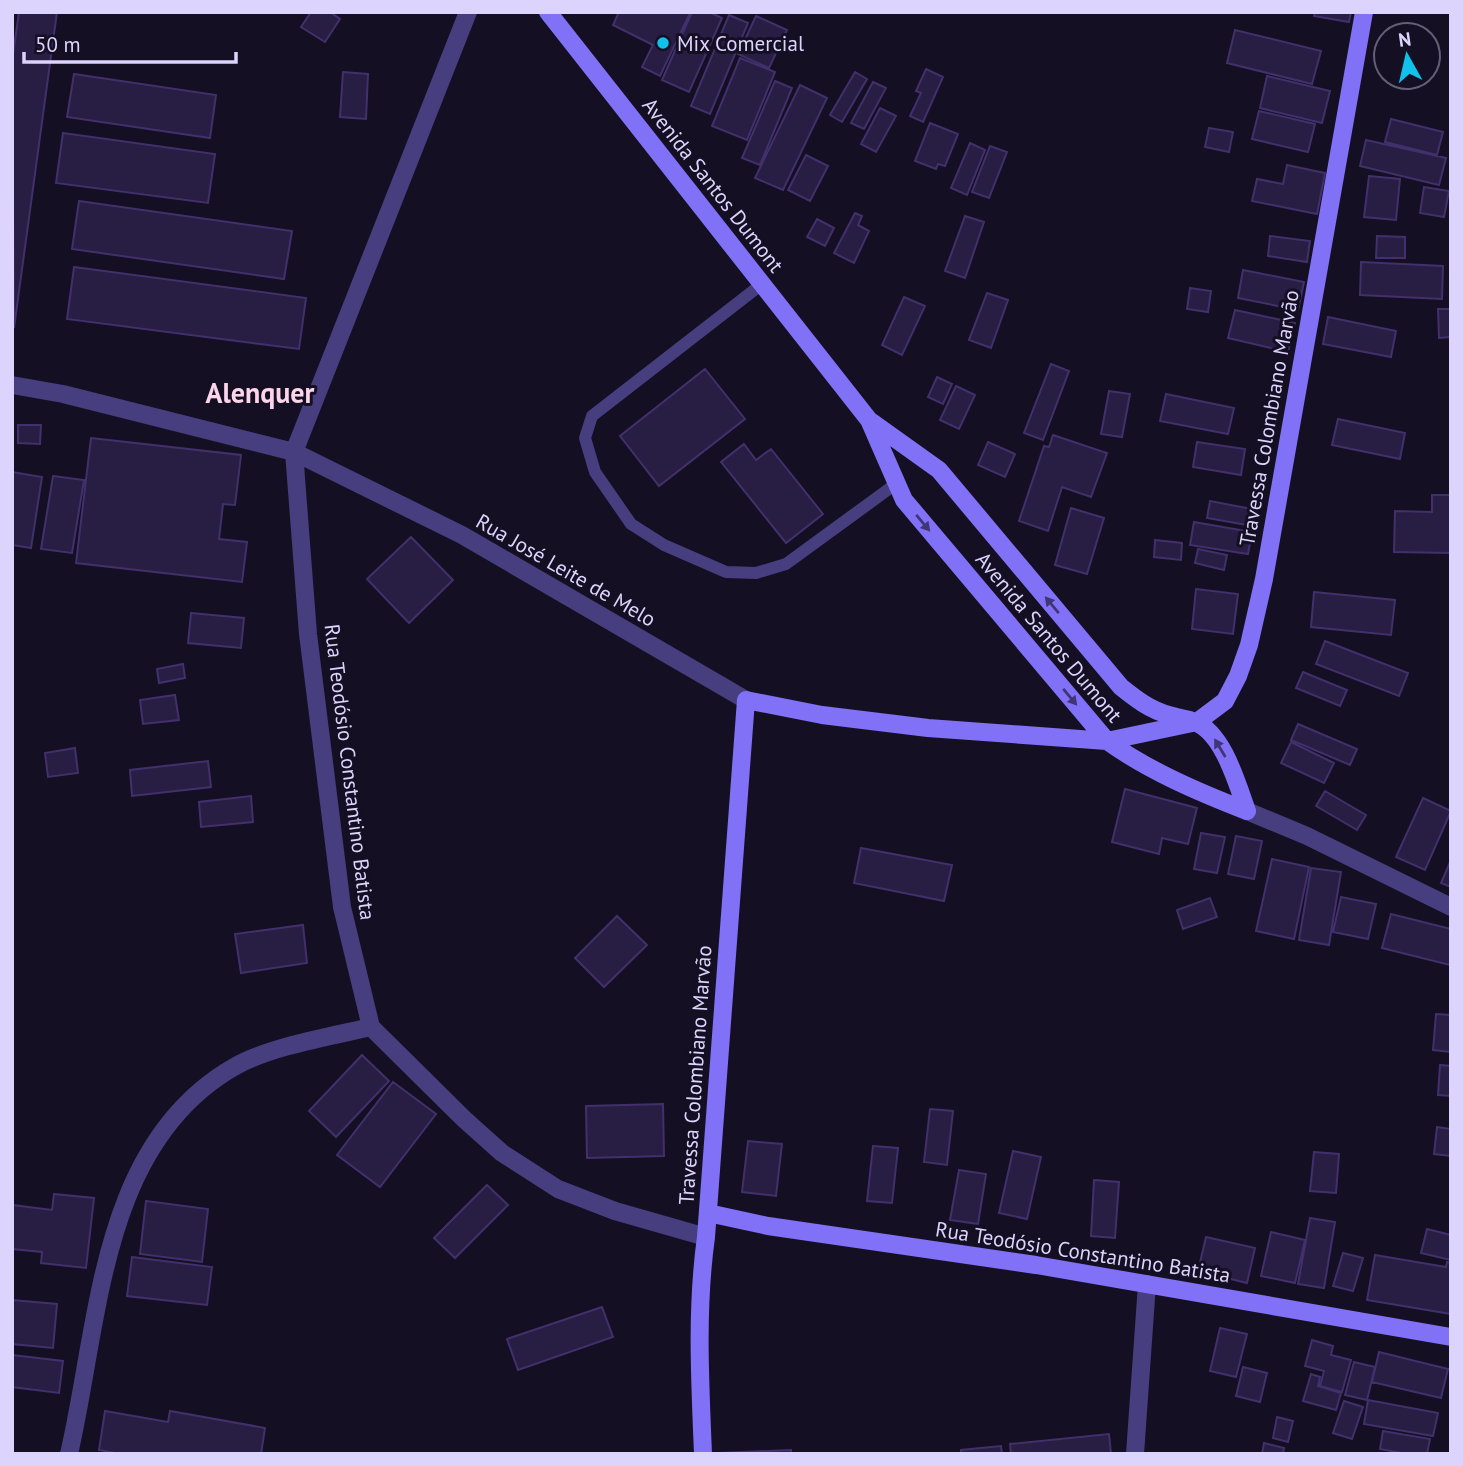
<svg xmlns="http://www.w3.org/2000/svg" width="1463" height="1466" font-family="'PT Sans',sans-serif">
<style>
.building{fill:#281d42;stroke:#42306c;stroke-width:2}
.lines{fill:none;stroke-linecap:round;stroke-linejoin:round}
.lane{stroke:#463e7e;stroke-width:12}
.street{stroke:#463e7e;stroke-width:18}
.secondary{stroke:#8171f6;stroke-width:18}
.oneway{fill:#403677}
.poi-dot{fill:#10c1ec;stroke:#140f22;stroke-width:2.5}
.labels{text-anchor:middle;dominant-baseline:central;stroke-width:6;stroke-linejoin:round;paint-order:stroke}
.poi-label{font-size:21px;fill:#dcd4fc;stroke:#140f22;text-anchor:start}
.street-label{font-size:21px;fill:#dcd4fc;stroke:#140f22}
.district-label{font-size:28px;font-weight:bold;fill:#fcd5ea;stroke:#140f22}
</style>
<rect width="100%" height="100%" fill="#140f22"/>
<path class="building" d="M19,12H57L14,328L12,61Z
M311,12H330L340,19L325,42L301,27Z
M619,12L690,13L660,76L642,67L653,45L613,25Z
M692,12H709L722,18L689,92L662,80Z
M1315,12H1351L1349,22L1314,16Z
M729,15L748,23L710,114L691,106Z
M756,16L787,30L769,68L738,54Z
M1235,30L1321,51L1312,84L1227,63Z
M740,58L775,72L747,140L712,126Z
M926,69L943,77L923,122L910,116L921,93L916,91Z
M343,72L368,74L366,119L340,117Z
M855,72L867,79L842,122L830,115Z
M74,74L216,95L210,138L67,117Z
M1267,76L1330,91L1322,123L1260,108Z
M775,81L792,88L760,165L742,158Z
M873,82L886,88L864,129L851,123Z
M800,85L827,98L783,190L755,178Z
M880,108L896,116L876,152L861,144Z
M1259,111L1315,124L1308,152L1252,139Z
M1391,119L1443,132L1437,155L1385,142Z
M930,123L958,134L945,166L938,164L936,169L915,161Z
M1209,128L1233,132L1229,152L1205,147Z
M63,133L215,154L208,203L56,183Z
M1366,140L1446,158L1439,185L1360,166Z
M970,143L985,150L967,195L951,188Z
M990,146L1007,152L989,198L972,192Z
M806,155L828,166L810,201L788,190Z
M1287,165L1325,173L1317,214L1252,201L1257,179L1283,184Z
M1369,176L1400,179L1396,220L1364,217Z
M1424,187L1449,191L1444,217L1420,213Z
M79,201L292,231L284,279L72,249Z
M855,213L862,216L858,225L869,231L854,263L834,253Z
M965,216L984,222L965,278L945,271Z
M817,219L834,228L825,246L807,237Z
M1270,236L1310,241L1307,262L1268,256Z
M1377,236L1405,237V258H1376Z
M1361,262L1443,266L1442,299L1360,295Z
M74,267L306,298L299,349L67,319Z
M1243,270L1304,282L1298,310L1238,298Z
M1190,288L1211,291L1208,312L1187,309Z
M987,293L1008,300L991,348L969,340Z
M904,297L925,306L902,355L882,345Z
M1438,309H1451V337L1439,338Z
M1235,310L1295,323L1288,352L1228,338Z
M1328,317L1396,331L1391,357L1323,344Z
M1051,364L1069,371L1043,440L1024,433Z
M705,369L745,419L659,486L620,436Z
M937,377L952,384L943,404L928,397Z
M956,386L975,395L959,429L940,420Z
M1109,391L1130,394L1122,437L1101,434Z
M1166,394L1234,408L1228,434L1160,421Z
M1338,419L1405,433L1400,459L1332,445Z
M18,425H41L40,444L18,443Z
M1053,435L1107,453L1091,497L1062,487L1048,531L1019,521L1044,446L1049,447Z
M91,438L241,455L235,505L223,504L219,539L247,542L242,582L76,563Z
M988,442L1015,454L1005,477L978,465Z
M1197,442L1245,449L1241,475L1193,467Z
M744,444L756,460L771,449L823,514L786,543L721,462Z
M12,472L42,477L31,548L12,545Z
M53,476L84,480L72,553L41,549Z
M1432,495H1451V553L1394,552L1395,511L1432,512Z
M1210,501L1257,510L1253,526L1207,518Z
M1071,508L1104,518L1087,574L1055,565Z
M1194,522L1252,532L1248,554L1190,545Z
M411,537L453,580L409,623L367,579Z
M1155,540L1182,543L1181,560L1154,557Z
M1198,549L1227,555L1224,570L1195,563Z
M1196,589L1238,594L1233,634L1192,629Z
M1314,592L1395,600L1391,635L1311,627Z
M191,613L244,618L241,648L188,643Z
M1325,641L1408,673L1399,696L1316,664Z
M183,664L185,678L159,683L157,669Z
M1303,672L1347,690L1340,706L1296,688Z
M175,695L179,720L143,724L140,700Z
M1298,724L1357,749L1350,765L1291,740Z
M1291,742L1334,763L1324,783L1281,763Z
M75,748L78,773L48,777L45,753Z
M208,761L211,787L132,796L130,770Z
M1125,789L1197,808L1188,844L1162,838L1159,854L1112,842Z
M1325,791L1366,815L1357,830L1316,806Z
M251,796L253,822L201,827L199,802Z
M1423,798L1451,811L1425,870L1396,857Z
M1201,833L1225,837L1217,873L1194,869Z
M1236,836L1262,841L1254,879L1228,874Z
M861,848L952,865L944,901L854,883Z
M1272,859L1309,867L1294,939L1256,931Z
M1451,860V887L1441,883Z
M1311,868L1341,872L1329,945L1299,940Z
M1341,897L1376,904L1368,939L1333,932Z
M1210,898L1217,917L1183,929L1177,910Z
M1391,914L1451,929L1450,965L1382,948Z
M617,916L647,945L604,987L575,958Z
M303,925L307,963L241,973L235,934Z
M1436,1014L1451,1015V1052L1433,1050Z
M362,1055L389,1081L336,1137L309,1111Z
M1440,1065L1451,1066V1096L1438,1095Z
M393,1082L436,1114L380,1187L337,1155Z
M663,1104L664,1156L587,1158L586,1106Z
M930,1109L953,1111L947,1165L924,1162Z
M1437,1127L1451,1129V1156L1434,1154Z
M748,1141L782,1144L776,1196L742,1192Z
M873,1146L898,1148L892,1203L867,1201Z
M1013,1151L1041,1157L1027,1219L999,1213Z
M1314,1152L1339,1154L1336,1193L1310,1191Z
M959,1170L986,1174L978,1224L950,1220Z
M1094,1180L1119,1182L1115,1238L1091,1236Z
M487,1185L508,1205L455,1258L434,1238Z
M54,1194L94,1198L86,1268L41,1263L42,1252L12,1249V1205L52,1210Z
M146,1201L208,1209L202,1262L140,1254Z
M1310,1218L1335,1222L1324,1288L1298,1284Z
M1427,1229L1451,1235V1260L1421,1253Z
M1271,1232L1305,1240L1295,1283L1261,1276Z
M1206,1237L1255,1248L1247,1283L1198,1271Z
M1343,1253L1363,1258L1353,1291L1333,1286Z
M1375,1255L1446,1267L1447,1262L1451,1263V1314L1367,1300Z
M132,1257L212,1267L207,1305L127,1296Z
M12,1300L57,1304L53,1348L12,1344Z
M602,1307L613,1337L518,1370L507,1339Z
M1220,1328L1247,1334L1236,1377L1210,1371Z
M1312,1340L1333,1346L1331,1355L1351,1360L1342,1392L1320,1386L1324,1371L1305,1366Z
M1379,1352L1448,1369L1441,1398L1372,1382Z
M12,1355L63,1361L59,1393L12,1387Z
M1354,1362L1375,1367L1367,1400L1345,1395Z
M1243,1367L1267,1373L1260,1402L1236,1396Z
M1311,1374L1320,1377L1318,1386L1341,1393L1336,1410L1303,1401Z
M1368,1400L1438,1413L1433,1436L1364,1424Z
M1344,1401L1363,1407L1352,1439L1333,1433Z
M105,1411L168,1422L170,1411L265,1428L261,1454H120L99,1450Z
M1277,1417L1293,1421L1288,1442L1273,1438Z
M1383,1431L1430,1439L1427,1454H1407L1380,1449Z
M1109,1434L1111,1454H1011L1010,1444Z
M1264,1443L1284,1448L1283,1454H1262Z
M1001,1446L1002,1454H961V1450Z
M791,1450V1454H719V1453Z"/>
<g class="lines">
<path class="lane" d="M762,284L592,416L585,438L595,472L631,524L664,545L726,572L756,573L786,564L897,483"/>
<path class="street" d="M468,12L294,452L308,634L342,907L371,1027L464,1119L502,1153L558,1189L615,1211L706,1237
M12,385L63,394L294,452L462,535L746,700
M1247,811L1307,836L1451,907
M69,1454C100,1320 100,1144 234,1067C268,1047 332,1036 371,1027
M1135,1454L1147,1284"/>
<path class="secondary" d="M548,12L869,420L904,500L1107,741C1149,771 1198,792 1247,811
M869,420L939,470L1121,687C1136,699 1150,710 1169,715C1177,718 1187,718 1195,722C1224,734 1237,784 1247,811
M708,1213L768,1226L1036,1265L1451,1337
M703,1454C700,1381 696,1309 706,1237L746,700L822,715L928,728L1107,741L1197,722L1225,701L1238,676L1249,645L1264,579L1364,12"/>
</g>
<defs><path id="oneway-solid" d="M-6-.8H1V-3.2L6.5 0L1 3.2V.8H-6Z" transform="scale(1.75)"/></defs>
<g class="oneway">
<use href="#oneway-solid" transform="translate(923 523) rotate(50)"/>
<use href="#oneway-solid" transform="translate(1052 605) rotate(-130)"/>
<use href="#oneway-solid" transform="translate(1070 697) rotate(50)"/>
<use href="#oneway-solid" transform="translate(1220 748) rotate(-121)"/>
</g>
<circle class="poi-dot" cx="663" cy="43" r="7"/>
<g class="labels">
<g class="poi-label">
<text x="677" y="43">Mix Comercial</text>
</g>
<g class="street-label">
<text transform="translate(713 185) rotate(52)">Avenida Santos Dumont</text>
<text transform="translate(1269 418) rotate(-80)">Travessa Colombiano Marvão</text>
<text transform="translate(566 570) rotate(30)">Rua José Leite de Melo</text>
<text transform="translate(1049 637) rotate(50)">Avenida Santos Dumont</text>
<text transform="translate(350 772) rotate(83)">Rua Teodósio Constantino Batista</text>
<text transform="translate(695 1075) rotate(-86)">Travessa Colombiano Marvão</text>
<text transform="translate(1083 1252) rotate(9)">Rua Teodósio Constantino Batista</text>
</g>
<g class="district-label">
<text x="260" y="392">Alenquer</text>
</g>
</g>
<rect width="1463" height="1466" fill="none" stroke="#dcd4fc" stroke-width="28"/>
<g transform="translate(1407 56) rotate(352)"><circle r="33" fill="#140f22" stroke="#645e79" stroke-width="2"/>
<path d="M0-5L12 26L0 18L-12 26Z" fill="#10c1ec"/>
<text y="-10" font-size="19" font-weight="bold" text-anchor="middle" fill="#dcd4fc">N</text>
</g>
<path d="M24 52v10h212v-10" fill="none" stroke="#dcd4fc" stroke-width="3.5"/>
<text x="35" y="52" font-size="21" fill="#dcd4fc" stroke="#140f22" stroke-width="5" paint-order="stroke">50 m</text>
</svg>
